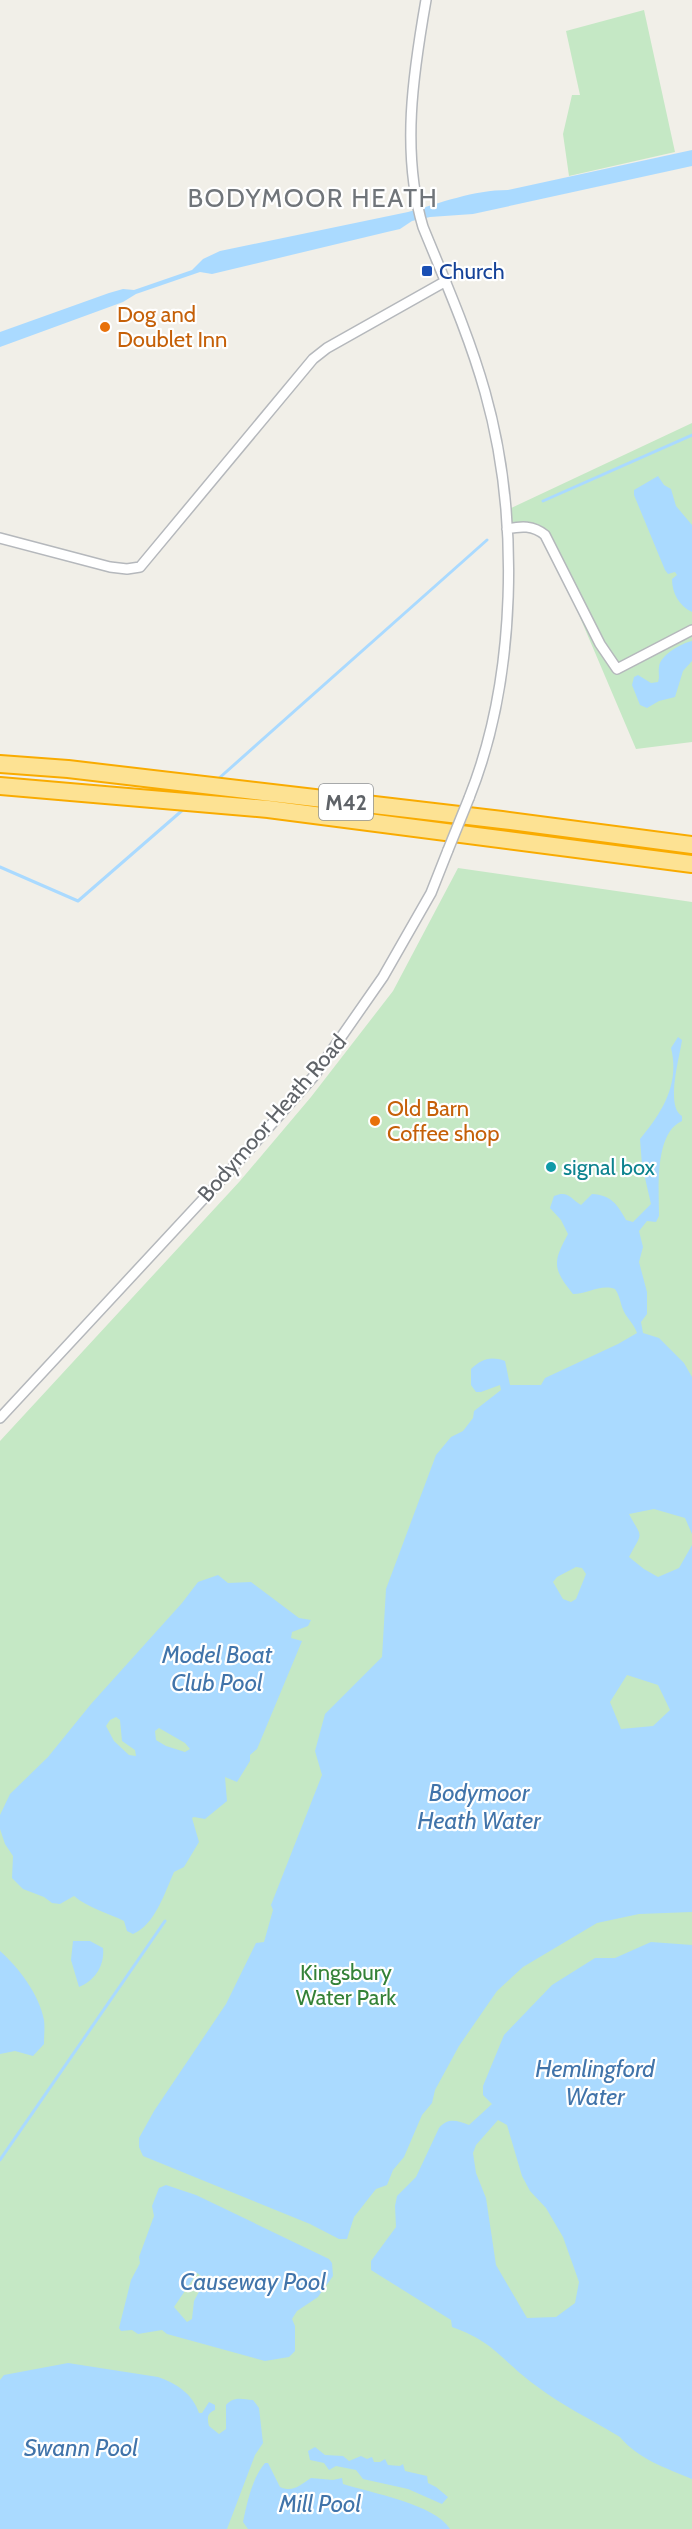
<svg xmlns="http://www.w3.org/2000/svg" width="692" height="2529" font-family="Cabin,sans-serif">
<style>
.green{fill:#c5e8c5}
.water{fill:#aadaff;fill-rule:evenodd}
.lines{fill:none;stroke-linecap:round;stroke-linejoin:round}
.stream{stroke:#aadaff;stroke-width:3}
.street-casing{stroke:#b5b8bc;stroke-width:12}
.highway-casing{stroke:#f9ab00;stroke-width:20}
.street{stroke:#fff;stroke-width:9}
.highway{stroke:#fde293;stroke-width:16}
.street-bridge-casing{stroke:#b5b8bc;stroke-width:12;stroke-linecap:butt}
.street-bridge{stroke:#fff;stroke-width:9}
.transit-dot{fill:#1a4fb4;stroke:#fff;stroke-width:2}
.food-dot{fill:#e8710a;stroke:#fff;stroke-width:2}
.culture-dot{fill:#0f9aa8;stroke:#fff;stroke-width:2}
.labels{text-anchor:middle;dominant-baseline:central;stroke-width:4.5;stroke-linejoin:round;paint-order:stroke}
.shield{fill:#fff;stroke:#8f9295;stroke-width:1.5}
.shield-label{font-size:21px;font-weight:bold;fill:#5f6368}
.transit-label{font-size:22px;fill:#164399;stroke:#fff;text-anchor:start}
.food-label{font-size:22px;fill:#c56008;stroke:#fff;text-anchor:start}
.street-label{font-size:22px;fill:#5f6368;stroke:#fff}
.culture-label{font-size:22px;fill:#0d838f;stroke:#fff;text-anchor:start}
.park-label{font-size:22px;fill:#348238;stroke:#fff}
.water-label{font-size:24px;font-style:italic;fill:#4174aa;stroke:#fff}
.quarter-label{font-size:26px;letter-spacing:1.5px;fill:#70757a;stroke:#fff}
</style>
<rect width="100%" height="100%" fill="#f1efe8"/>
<path class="green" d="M644,10L675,152L569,176L563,134L572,95H580L566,31Z
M692,423V742L636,749L545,535L537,529H507V510Z
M458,868L692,902V2529H0V1441L240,1181L311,1097L393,991Z"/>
<path class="water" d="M692,150V166L473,214L430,217L412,221L400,229L387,232L212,274L200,272L136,294L123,302L0,347V332L109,293L123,289L134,290L192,270L203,259L220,251L408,212C441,203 473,190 508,190Z
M658,476L664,485L671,489L676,506L692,525V612C679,606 672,593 672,579L677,575L675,572L668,574L665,570L634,495V490Z
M692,641V661L683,671L675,697L659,701L647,708L640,705L632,685L634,677L638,675L651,683L658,682C660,676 658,673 659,667C660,655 682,643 692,641Z
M678,1037L682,1040C680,1056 665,1107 682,1116V1121C654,1133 659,1190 659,1216L656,1222L647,1221L639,1231L643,1247L639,1262L647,1292V1314L641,1322L643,1333L659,1338L684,1363L692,1377V1534L685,1518L654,1509L629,1514C643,1540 643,1530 629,1557L644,1569L658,1577L679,1568L692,1545V1912L639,1914L597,1923L523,1967L497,1991L459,2046L435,2090L432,2103L422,2115L404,2157L393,2170L387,2185L376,2189L354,2217L347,2239H339L310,2224L143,2156L139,2147V2138L154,2111L226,2004L256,1943L264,1942L273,1910L271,1905L322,1775L315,1751L325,1714L382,1657L386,1589L436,1455L451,1437L463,1431L473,1418L474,1411L501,1390L500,1385L481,1392H476L471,1385V1369C482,1359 490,1356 505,1361L510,1385H541L545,1378L618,1344L637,1333C634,1323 625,1317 622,1307C620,1300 619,1295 615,1289C600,1284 588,1294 573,1294C552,1268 553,1262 568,1234L561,1220L550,1208L554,1196C568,1190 570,1198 581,1205L592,1194C611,1195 617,1204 626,1220L633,1222L651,1204L642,1165L640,1139C662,1113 680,1084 671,1048ZM576,1567L582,1568L586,1574L576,1599L571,1602L563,1599L553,1582L557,1577ZM627,1675L658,1685L670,1710L653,1726L621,1729L610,1702Z
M218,1575L228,1583L251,1582L299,1618L311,1620L308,1626L292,1632L291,1638L302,1641L257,1749L250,1755V1761L237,1782L225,1777L227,1801L205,1819L194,1817L192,1818L199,1842L184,1867L174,1872C165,1892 155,1925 133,1934L127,1931L124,1921C108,1913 88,1908 74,1896L60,1904L52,1903L44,1897L23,1889L12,1878L13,1856L5,1844L0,1829V1815L10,1794L48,1757L91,1704L182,1603L198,1582ZM116,1717L120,1720L122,1741L135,1750L136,1756L129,1755L114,1741L106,1726L110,1720ZM159,1728L185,1743L190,1749L185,1752L166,1746L156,1740L155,1731Z
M73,1941H90L103,1948C105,1965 95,1981 79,1987L71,1960Z
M651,1942L692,1945V2479C666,2468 638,2459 620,2437C592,2420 561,2405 535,2385C502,2361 495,2342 452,2327L451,2320L371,2270V2261L396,2227L395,2206L397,2196L416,2177L439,2128C449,2117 457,2121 469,2125L492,2104L483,2095V2086L504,2035L552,1985L595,1958H615ZM498,2120L507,2125L522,2176L530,2191L546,2208L563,2237L579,2282L575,2303L556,2317L527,2318L496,2265L486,2198L476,2173L473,2153L476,2145Z
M0,1951C19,1968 39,1994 44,2020C45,2027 44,2036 44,2044L33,2056L15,2051L0,2054Z
M166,2185L196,2195L329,2259L332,2263L333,2276L318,2297L297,2311L292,2319L295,2326V2351L289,2357L265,2361L167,2334L162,2330L138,2334L132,2330L121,2331L119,2328L131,2280L140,2263L139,2257L154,2216L152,2206L159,2188ZM197,2273L201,2276L202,2286L194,2301L192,2319L187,2322L174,2307Z
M68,2363L158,2377C176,2383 193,2394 199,2413H202L209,2402L215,2405V2410C207,2413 207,2418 209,2426L219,2434L226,2429V2405C234,2396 242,2399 253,2400L259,2408L263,2443L255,2455L227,2529H0V2380L4,2375Z
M315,2447L325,2455L343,2456L349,2461L361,2456L367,2459L372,2457L374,2462H380L385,2459L388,2465L400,2466L403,2464L405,2471L427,2476L428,2483L436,2487L448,2497L442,2504L408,2489L363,2479L356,2470L336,2466L329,2470L324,2463L310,2460L308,2451Z
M265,2463H268L280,2487C293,2493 300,2485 311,2478L333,2480L342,2478L343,2484C371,2493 435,2504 450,2529H248L243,2522C247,2503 252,2478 265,2463Z"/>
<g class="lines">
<path class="stream" d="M543,501L692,435
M217,780L487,540
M0,867L78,901L185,808
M0,2160L165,1921"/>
<g class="street-casing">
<path id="street" d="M426,0C413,74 401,153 423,227C445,281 469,335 485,392C520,516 517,678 469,798
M507,529C521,526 533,525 545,535L600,644L617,669L692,630
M0,538L110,567L127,569L140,567L313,359L327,348L446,281
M0,1418L246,1153L314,1076L383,977L431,893L448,850"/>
</g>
<g class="highway-casing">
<path id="highway" d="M0,764L68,769L502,820L692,845
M0,786L268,809L692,864"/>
</g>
<use href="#street" class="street"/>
<use href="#highway" class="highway"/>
<g class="street-bridge-casing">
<path id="street-bridge" d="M448,850L469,798"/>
</g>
<use href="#street-bridge" class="street-bridge"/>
</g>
<rect class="transit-dot" x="421" y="265" width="12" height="12" rx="3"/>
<g class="food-dot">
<circle cx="105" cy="327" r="6"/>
<circle cx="375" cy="1121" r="6"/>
</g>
<circle class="culture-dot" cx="551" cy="1167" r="6"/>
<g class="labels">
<rect class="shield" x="319" y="784" width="54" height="36" rx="4.5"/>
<g class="shield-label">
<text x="346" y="802">M42</text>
</g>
<g class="transit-label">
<text x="439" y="271">Church</text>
</g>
<g class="food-label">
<text x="117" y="314">Dog and<tspan x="117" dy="25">Doublet Inn</tspan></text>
<text x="387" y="1108">Old Barn<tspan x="387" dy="25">Coffee shop</tspan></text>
</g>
<g class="street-label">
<text transform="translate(272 1118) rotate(-49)">Bodymoor Heath Road</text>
</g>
<g class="culture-label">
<text x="563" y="1167">signal box</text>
</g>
<g class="park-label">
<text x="346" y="1972">Kingsbury<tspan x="346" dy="25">Water Park</tspan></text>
</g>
<g class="water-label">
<text x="217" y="1654">Model Boat<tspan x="217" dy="28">Club Pool</tspan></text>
<text x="479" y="1792">Bodymoor<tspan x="479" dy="28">Heath Water</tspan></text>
<text x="595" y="2068">Hemlingford<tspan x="595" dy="28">Water</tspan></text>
<text x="253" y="2281">Causeway Pool</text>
<text x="81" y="2447">Swann Pool</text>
<text x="320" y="2503">Mill Pool</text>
</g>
<g class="quarter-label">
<text x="313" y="198">BODYMOOR HEATH</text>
</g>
</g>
</svg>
